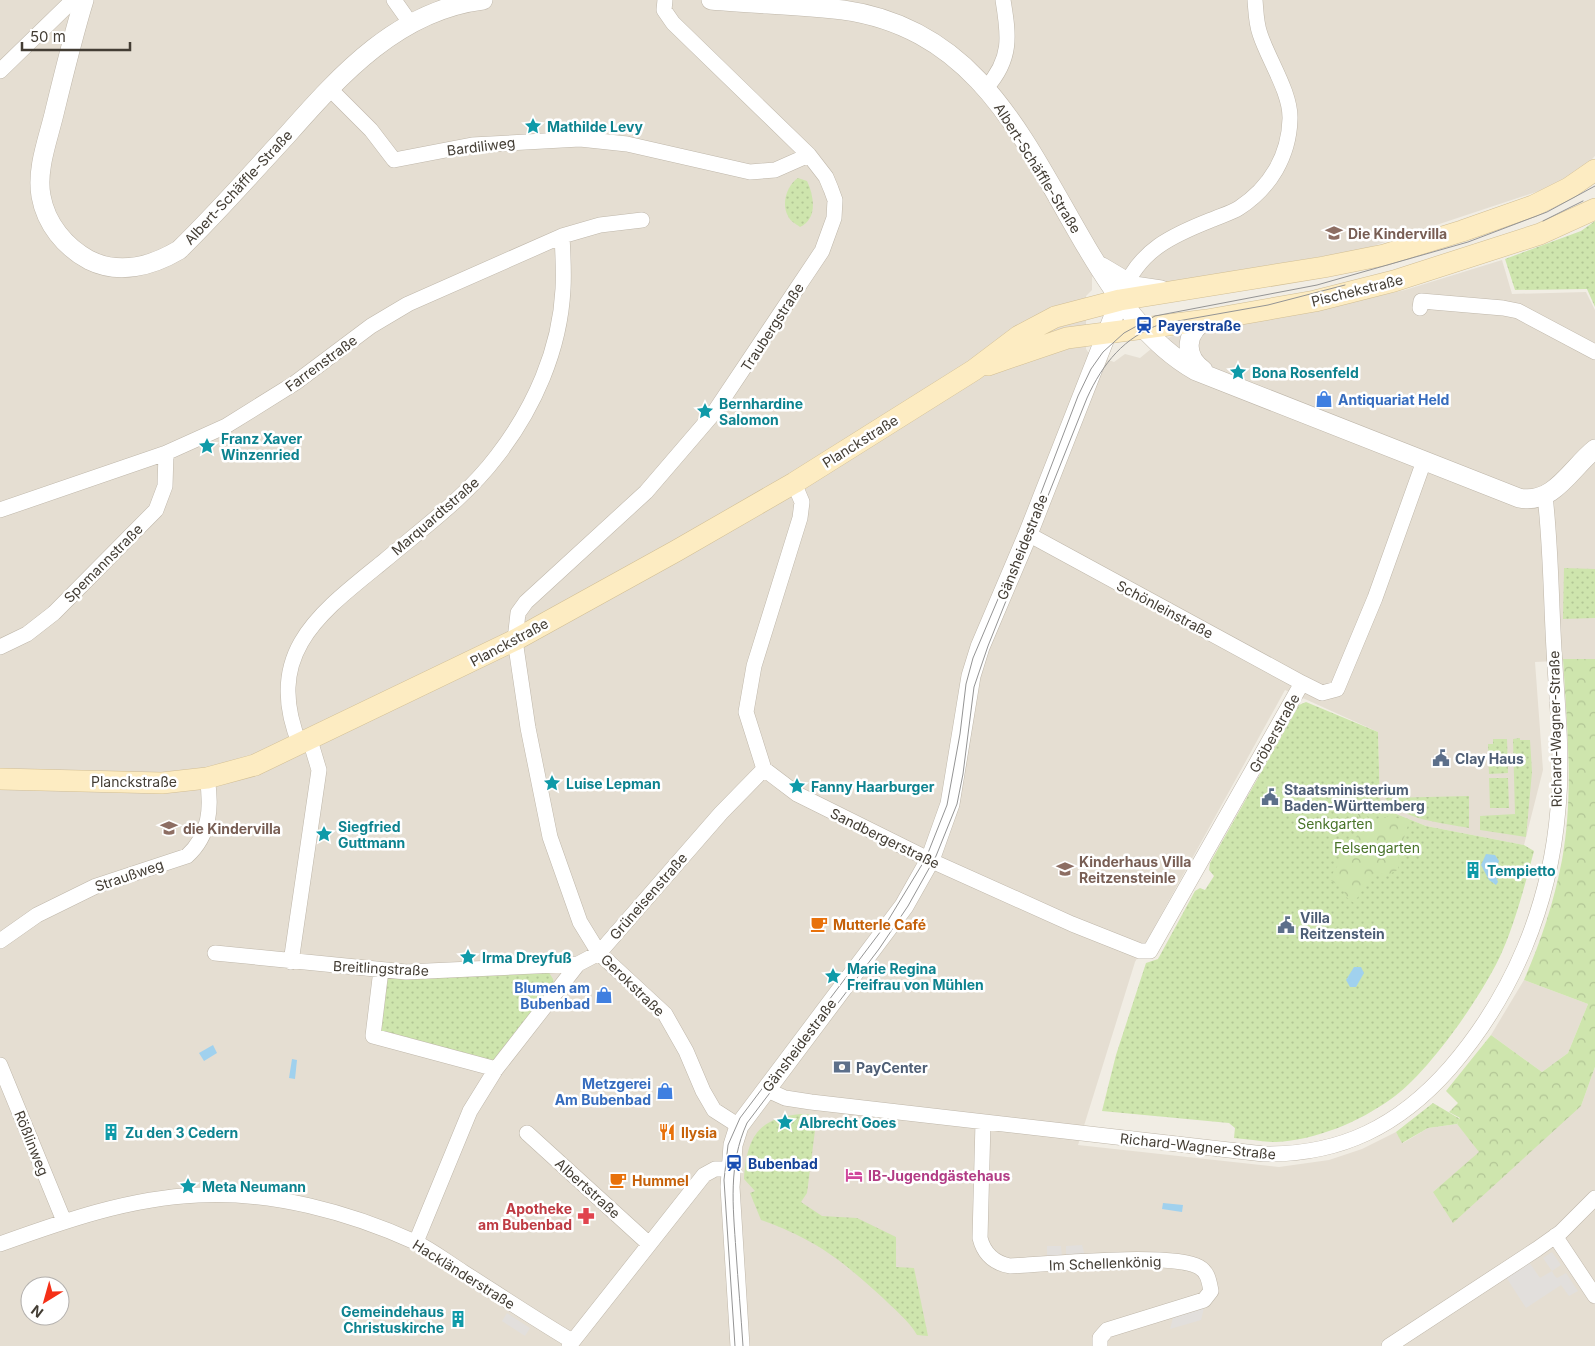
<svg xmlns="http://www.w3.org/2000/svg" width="1595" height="1346" font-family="Inter,sans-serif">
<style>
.residential{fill:#e5ded2;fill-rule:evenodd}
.green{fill:url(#green-dots)}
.forest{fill:url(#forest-crowns)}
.parking{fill:#e2dfdc}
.water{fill:#a0d1ee}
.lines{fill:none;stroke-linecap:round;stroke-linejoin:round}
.minor-casing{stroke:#bfb7aa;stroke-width:16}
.tertiary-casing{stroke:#bfb7aa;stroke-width:20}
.secondary-casing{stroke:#d1be94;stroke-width:22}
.minor{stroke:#fff;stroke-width:15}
.tertiary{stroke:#fff;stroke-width:19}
.secondary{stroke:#fdecc2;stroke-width:21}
.tram{stroke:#949494;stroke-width:1}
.labels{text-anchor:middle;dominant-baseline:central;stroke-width:5;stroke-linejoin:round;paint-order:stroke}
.culture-label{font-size:14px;font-weight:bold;fill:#0d838f;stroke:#fff;text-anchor:start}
.street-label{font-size:14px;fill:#433d34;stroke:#fff}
.education-label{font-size:14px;font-weight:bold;fill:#785e54;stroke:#fff;text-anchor:start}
.transit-label{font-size:14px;font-weight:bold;fill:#164399;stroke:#fff;text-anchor:start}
.shop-label{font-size:14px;font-weight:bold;fill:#366cbe;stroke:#fff;text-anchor:end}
.service-label{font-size:14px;font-weight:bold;fill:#4e5e75;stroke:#fff;text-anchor:start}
.park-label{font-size:14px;fill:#487329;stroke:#fff}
.food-label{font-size:14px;font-weight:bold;fill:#c56008;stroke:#fff;text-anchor:start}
.hotel-label{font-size:14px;font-weight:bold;fill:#b23c85;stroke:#fff;text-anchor:start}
.health-label{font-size:14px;font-weight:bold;fill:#be3a42;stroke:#fff;text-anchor:end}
</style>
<defs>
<pattern id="green-dots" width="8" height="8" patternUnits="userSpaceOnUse" patternTransform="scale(1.25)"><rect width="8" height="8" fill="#cee5ad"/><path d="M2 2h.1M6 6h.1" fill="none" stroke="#b2c595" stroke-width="1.8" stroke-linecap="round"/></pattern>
<pattern id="forest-crowns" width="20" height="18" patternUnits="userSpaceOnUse" patternTransform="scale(1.25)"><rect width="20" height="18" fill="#cee5ad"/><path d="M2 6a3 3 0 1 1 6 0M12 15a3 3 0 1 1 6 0" fill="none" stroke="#b2c595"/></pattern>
</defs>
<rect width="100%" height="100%" fill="#f1ede4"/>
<path class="residential" d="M0,0H1595V156L1584,167L1557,185L1361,250L1157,284L1144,283L1110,266L1092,277V290L1086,296V349L1088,352L1114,362L1125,354L1140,358L1162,340L1217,319L1313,311L1405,290L1502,260L1512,294L1586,292L1595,310V659L1535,662L1543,770L1524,845L1426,826L1384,809L1380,807L1378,732L1285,690L1135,962L1078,1145L1279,1167L1329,1160L1362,1149L1396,1132L1403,1143L1428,1128L1457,1124L1480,1152L1433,1192L1581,1106L1595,1067V1346H0ZM30,1286H60V1316H30Z
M1524,980L1588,1004L1568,1053L1542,1072L1491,1035Z"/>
<path class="green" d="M798,178L807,181C814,196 818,219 800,227C796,224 790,221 788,216C781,204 787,185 798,178Z
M1595,221V307L1587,289L1515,290L1505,259L1581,231Z
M1564,568L1595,569V618L1563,619Z
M1306,702L1378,732L1380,806L1384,809L1426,826L1524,845L1534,851C1525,884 1516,920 1502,952C1484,993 1428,1074 1391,1099C1359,1122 1316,1140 1276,1142C1262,1142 1248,1139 1234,1138L1235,1128L1229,1123L1102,1111L1116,1055L1146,963L1158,959L1195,891L1200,888L1205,890L1214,876L1209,870L1210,863L1299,705Z
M1520,738V740H1530L1532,772L1526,837L1480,830V816L1515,814L1513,739Z
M1493,739H1507L1508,773L1489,774L1488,744H1493Z
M1489,778H1508L1509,808H1490Z
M1469,796V828C1443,823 1402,820 1385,798Z
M545,966L553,979L556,994L496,1069L373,1036L381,970Z
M1433,1103L1460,1119L1457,1124L1428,1128L1402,1143L1396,1132Z
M801,1114L817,1115L807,1193L801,1202L822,1216L857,1218L896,1237V1267L914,1268L928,1336L917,1335C909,1321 894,1309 883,1298C840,1259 816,1240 761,1220L750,1193L755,1191L744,1179C747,1138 757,1118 801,1114Z"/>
<path class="forest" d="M1563,659H1595V1067L1581,1106L1453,1223L1433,1192L1479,1152L1457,1124L1460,1118L1449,1112L1458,1103L1446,1091L1491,1035L1542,1072L1568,1053L1588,1004L1524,980C1541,941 1554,902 1562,860C1574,795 1567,726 1563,659Z
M1357,811L1372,820L1390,816L1409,822L1399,854L1398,870L1387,875L1374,872L1354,903L1345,896L1344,889L1329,879L1362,828Z"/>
<path class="parking" d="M1082,1245L1085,1256L1066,1257V1246Z
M1047,1246H1061L1062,1257L1047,1258Z
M1552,1252L1561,1265L1552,1271L1554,1275L1557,1278L1566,1273L1578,1291L1569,1296L1561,1285L1526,1308L1506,1277L1529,1262L1540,1278L1552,1271L1543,1258Z
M1204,1308L1201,1320L1170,1329L1173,1318Z
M507,1313L530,1328L525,1336L502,1321Z"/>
<path class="water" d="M1486,854L1495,855L1499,861L1495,874L1498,882L1496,885L1489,880L1481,865Z
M1354,967H1361L1364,973L1356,987H1350L1346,980Z
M213,1045L217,1053L204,1061L199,1053Z
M292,1059L297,1060L295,1079L289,1078Z
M1163,1203L1183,1205L1182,1212L1162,1209Z"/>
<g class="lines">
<g class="minor-casing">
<path id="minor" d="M394,0L411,24
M665,0L664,10L673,23L809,155L826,177L831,189L835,200L834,218L822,251L713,414L646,492L526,602L518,613L515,640L528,728L550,837L580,922L599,953L665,1014L686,1051L703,1091L714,1110L739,1126
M0,71L71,2L77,0
M329,88L371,130L394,160L472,145L580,139L627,144L750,172L775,170L809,155
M986,88C1012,59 1009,36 1003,0
M1123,292C1139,250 1173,235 1211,220C1220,216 1231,213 1239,208C1270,188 1289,156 1290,119C1291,93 1268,59 1260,34C1256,23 1256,11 1255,0
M1420,308L1421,301L1503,308L1518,311L1595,352
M794,483L802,502L800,518L754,666L746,712L764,769L797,794L934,862L1072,924L1140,951H1150L1302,683L1322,693L1337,689L1375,598L1424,461
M0,510L166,453L226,426L295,383L371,326L408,304L562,236L600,225L642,220
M1028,534L1302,683
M0,647L27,634L54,613L156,510L165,486L166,453
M300,745C262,653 320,613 384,561C423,528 466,497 497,456C534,408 560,350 563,289C564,272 563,254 562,236
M0,941L37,915L96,886L187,856C210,835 212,807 207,778
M215,953L406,972L578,964
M291,962L319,770L310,740
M381,970L373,1036L496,1069
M0,1065L64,1221
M765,1089L785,1098L811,1102L1264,1154C1341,1155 1399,1126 1450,1068C1513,995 1550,906 1558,809C1563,757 1557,703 1554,650C1551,599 1551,547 1545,496
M983,1122L980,1238C984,1254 994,1263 1010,1266C1047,1264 1172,1252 1199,1267C1208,1272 1209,1281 1211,1291L1204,1300L1107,1330L1100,1338V1346
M527,1133L649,1244
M1555,1236L1595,1296
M416,1242L470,1111L496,1069L578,964L599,953L721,813L764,769
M0,1244C64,1221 129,1198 198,1195C271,1191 349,1212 415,1242C432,1250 447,1262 463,1272C499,1295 535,1319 572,1341
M569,1346L704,1175L715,1169H731
M1389,1346L1537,1249L1561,1232L1595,1198"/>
</g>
<g class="tertiary-casing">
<path id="tertiary" d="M84,0C73,36 64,73 55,110C49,137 36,168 41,196C46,224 65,247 89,260C119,275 152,266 179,250C217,213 252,173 288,134C341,74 399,10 483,0
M711,0C755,4 799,5 843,10C979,29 1025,143 1087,248C1115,295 1147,343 1196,371L1519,498C1554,505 1571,468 1595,449
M1102,267L1134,286L1161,290
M1203,370C1183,356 1185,331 1207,320
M740,1346L730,1187L733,1145L739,1126L904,906L930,860L950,804L971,676L980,647L1028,534L1120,300"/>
</g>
<g class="secondary-casing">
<path id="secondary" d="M988,365L1067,338L1207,320L1315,301L1394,281L1540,234L1595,209
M0,779L162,783L207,778L255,765L515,640L676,551L794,483L974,370L1019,336L1055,317L1120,300L1324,267L1384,255L1462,231L1533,206L1569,188L1595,170"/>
</g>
<use href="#minor" class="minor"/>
<use href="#tertiary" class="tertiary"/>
<use href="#secondary" class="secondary"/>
<path class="tram" d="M1543,221L1583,201
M735,1346L724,1180L728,1145L740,1118L884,927L926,858L947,805L960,734L966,684L973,658L1023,540L1078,396L1091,369L1103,352L1124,333L1155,316L1317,285L1468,242L1547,212L1595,186
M743,1346C741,1314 738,1282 736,1251C733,1206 728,1165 747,1123L879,949L908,906L936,856L957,804L963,774L974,687L988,646L1087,398C1103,363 1124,337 1161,324L1268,305L1345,285"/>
</g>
<defs>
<g id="sight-bare" transform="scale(1.35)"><path d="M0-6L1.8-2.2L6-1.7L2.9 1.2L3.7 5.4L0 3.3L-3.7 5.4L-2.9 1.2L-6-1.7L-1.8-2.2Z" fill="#0f9aa8" stroke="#fff" stroke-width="2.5" paint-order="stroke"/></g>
<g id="school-bare" transform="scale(1.35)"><path d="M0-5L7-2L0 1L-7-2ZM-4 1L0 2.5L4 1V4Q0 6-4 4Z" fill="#8d6e63" stroke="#fff" stroke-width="2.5" paint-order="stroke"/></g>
<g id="station-bare" transform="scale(1.35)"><path d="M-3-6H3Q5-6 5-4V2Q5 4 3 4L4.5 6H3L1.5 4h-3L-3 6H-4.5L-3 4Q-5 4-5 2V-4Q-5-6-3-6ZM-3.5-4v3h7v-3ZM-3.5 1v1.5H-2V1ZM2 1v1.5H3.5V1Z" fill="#1a4fb4" stroke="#fff" stroke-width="2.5" paint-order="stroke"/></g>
<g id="shop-bare" transform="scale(1.35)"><path d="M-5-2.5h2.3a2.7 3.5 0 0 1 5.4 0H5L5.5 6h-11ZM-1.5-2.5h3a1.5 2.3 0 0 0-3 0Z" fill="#3f7fe0" stroke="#fff" stroke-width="2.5" paint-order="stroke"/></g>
<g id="civic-bare" transform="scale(1.35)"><path d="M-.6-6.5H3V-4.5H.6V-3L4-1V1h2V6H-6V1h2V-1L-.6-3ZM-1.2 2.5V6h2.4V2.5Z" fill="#5c6f8a" stroke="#fff" stroke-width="2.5" paint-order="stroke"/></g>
<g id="building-bare" transform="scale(1.35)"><path d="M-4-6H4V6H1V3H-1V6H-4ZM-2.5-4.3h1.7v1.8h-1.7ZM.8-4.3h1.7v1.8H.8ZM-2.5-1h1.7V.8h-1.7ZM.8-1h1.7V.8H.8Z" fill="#0f9aa8" stroke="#fff" stroke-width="2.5" paint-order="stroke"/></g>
<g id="cafe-bare" transform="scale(1.35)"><path d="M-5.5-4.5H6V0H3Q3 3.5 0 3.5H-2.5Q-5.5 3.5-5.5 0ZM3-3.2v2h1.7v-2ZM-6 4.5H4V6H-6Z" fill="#e8710a" stroke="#fff" stroke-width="2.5" paint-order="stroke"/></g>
<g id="bank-bare" transform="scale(1.35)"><path d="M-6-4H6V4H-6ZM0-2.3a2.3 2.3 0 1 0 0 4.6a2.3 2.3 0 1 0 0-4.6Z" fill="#5c6f8a" stroke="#fff" stroke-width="2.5" paint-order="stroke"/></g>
<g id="restaurant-bare" transform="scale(1.35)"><path d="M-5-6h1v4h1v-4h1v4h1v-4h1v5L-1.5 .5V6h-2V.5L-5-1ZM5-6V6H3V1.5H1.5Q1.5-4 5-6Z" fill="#e8710a" stroke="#fff" stroke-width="2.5" paint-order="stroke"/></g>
<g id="hotel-bare" transform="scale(1.35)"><path d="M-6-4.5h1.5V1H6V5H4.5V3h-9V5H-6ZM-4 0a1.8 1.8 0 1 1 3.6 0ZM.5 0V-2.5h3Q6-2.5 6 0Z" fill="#d1479c" stroke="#fff" stroke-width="2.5" paint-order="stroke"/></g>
<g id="pharmacy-bare" transform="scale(1.35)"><path d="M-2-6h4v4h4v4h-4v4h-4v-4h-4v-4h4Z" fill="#e0444e" stroke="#fff" stroke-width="2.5" paint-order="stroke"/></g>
</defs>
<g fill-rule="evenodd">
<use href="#sight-bare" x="533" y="126"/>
<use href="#school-bare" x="1334" y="233"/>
<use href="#station-bare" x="1144" y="325"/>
<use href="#sight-bare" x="1238" y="372"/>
<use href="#shop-bare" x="1324" y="399"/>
<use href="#sight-bare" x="705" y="411"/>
<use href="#sight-bare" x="207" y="446"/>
<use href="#civic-bare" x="1441" y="758"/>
<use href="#sight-bare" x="552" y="783"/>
<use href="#sight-bare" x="797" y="786"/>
<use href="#civic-bare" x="1270" y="797"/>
<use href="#school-bare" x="169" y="828"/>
<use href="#sight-bare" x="324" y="834"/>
<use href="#school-bare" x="1065" y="869"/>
<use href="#building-bare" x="1473" y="870"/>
<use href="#cafe-bare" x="819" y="924"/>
<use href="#civic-bare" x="1286" y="925"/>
<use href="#sight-bare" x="468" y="957"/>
<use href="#sight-bare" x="833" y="976"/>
<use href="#shop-bare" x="604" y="995"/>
<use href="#bank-bare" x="842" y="1067"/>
<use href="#shop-bare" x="665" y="1091"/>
<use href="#sight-bare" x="785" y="1122"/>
<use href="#building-bare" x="111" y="1132"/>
<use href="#restaurant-bare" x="667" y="1132"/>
<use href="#station-bare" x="734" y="1163"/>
<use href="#hotel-bare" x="854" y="1175"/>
<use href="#cafe-bare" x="618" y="1180"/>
<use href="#sight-bare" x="188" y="1186"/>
<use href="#pharmacy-bare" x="586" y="1216"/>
<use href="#building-bare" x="458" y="1319"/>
</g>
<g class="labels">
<g class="culture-label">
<text x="547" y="126">Mathilde Levy</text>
<text x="1252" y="372">Bona Rosenfeld</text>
<text x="719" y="403">Bernhardine<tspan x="719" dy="16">Salomon</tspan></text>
<text x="221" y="438">Franz Xaver<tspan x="221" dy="16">Winzenried</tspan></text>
<text x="566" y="783">Luise Lepman</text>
<text x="811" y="786">Fanny Haarburger</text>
<text x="338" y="826">Siegfried<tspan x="338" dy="16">Guttmann</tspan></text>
<text x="1487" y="870">Tempietto</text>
<text x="482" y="957">Irma Dreyfuß</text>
<text x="847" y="968">Marie Regina<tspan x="847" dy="16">Freifrau von Mühlen</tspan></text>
<text x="799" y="1122">Albrecht Goes</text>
<text x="125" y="1132">Zu den 3 Cedern</text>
<text x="202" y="1186">Meta Neumann</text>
<text x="444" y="1311" text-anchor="end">Gemeindehaus<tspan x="444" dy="16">Christuskirche</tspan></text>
</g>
<g class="street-label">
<text transform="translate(481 146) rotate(-7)">Bardiliweg</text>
<text transform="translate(1038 168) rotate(58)">Albert-Schäffle-Straße</text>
<text transform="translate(238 187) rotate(-47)">Albert-Schäffle-Straße</text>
<text transform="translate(1357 290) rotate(-14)">Pischekstraße</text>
<text transform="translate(772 327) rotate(-57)">Traubergstraße</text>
<text transform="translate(321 363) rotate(-36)">Farrenstraße</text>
<text transform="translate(860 441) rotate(-32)">Planckstraße</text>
<text transform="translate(435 516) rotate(-41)">Marquardtstraße</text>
<text transform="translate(1022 547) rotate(-68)">Gänsheidestraße</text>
<text transform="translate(103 563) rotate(-45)">Spemannstraße</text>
<text transform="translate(1165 609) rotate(28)">Schönleinstraße</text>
<text transform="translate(509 642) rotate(-28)">Planckstraße</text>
<text transform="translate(1555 729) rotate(-91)">Richard-Wagner-Straße</text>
<text transform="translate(1274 733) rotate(-61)">Gröberstraße</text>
<text x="134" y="781">Planckstraße</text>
<text transform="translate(885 838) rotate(26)">Sandbergerstraße</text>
<text transform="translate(129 875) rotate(-19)">Straußweg</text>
<text transform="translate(648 896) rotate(-49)">Grüneisenstraße</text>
<text transform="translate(381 968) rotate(3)">Breitlingstraße</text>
<text transform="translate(633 985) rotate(44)">Gerokstraße</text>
<text transform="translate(799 1045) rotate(-53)">Gänsheidestraße</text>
<text transform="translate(32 1143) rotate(68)">Rößlinweg</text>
<text transform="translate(1198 1146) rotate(6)">Richard-Wagner-Straße</text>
<text transform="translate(588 1188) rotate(42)">Albertstraße</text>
<text transform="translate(1105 1263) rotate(-2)">Im Schellenkönig</text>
<text transform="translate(464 1274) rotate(32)">Hackländerstraße</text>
</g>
<g class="education-label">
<text x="1348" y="233">Die Kindervilla</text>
<text x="183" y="828">die Kindervilla</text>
<text x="1079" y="861">Kinderhaus Villa<tspan x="1079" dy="16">Reitzensteinle</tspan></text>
</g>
<g class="transit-label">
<text x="1158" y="325">Payerstraße</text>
<text x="748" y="1163">Bubenbad</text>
</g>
<g class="shop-label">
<text x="1338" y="399" text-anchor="start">Antiquariat Held</text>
<text x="590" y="987">Blumen am<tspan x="590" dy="16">Bubenbad</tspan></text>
<text x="651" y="1083">Metzgerei<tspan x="651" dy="16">Am Bubenbad</tspan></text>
</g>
<g class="service-label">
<text x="1455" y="758">Clay Haus</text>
<text x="1284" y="789">Staatsministerium<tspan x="1284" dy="16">Baden-Württemberg</tspan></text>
<text x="1300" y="917">Villa<tspan x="1300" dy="16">Reitzenstein</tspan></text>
<text x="856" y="1067">PayCenter</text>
</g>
<g class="park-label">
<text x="1335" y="823">Senkgarten</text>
<text x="1377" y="847">Felsengarten</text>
</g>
<g class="food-label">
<text x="833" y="924">Mutterle Café</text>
<text x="681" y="1132">Ilysia</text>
<text x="632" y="1180">Hummel</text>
</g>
<g class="hotel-label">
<text x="868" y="1175">IB-Jugendgästehaus</text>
</g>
<g class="health-label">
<text x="572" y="1208">Apotheke<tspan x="572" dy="16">am Bubenbad</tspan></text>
</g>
</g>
<g transform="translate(45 1301) rotate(217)"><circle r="24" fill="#ffffff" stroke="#b4b1ae"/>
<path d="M0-4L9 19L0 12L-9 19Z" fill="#f53017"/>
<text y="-8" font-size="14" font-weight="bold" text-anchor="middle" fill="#433d34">N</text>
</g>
<path d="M22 42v8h108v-8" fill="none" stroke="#433d34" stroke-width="2.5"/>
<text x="30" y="42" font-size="15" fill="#433d34" stroke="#ffffff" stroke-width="4" paint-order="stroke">50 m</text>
</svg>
